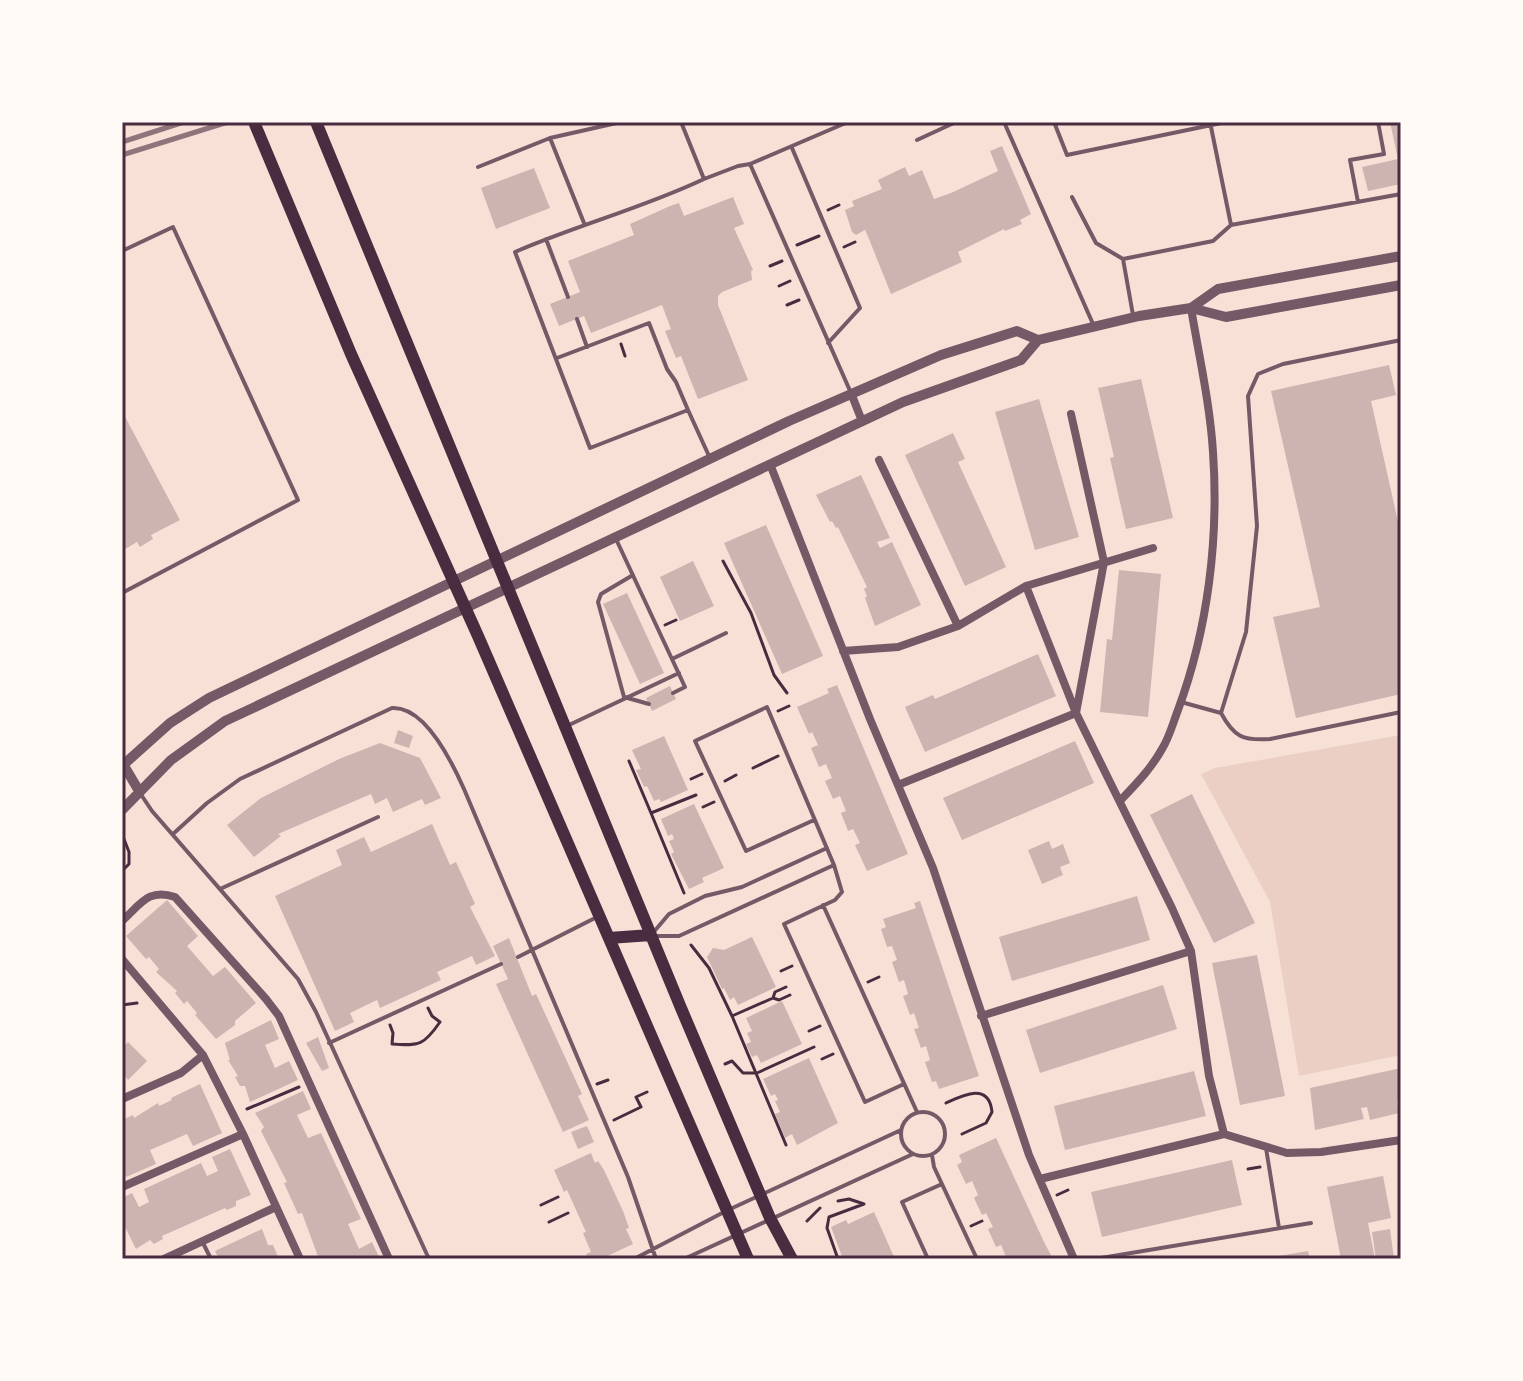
<svg xmlns="http://www.w3.org/2000/svg" width="1523" height="1381" font-family="'Work Sans',sans-serif">
<style>
.green{fill:#ebcfc5}
.building{fill:#ccb4b1}
.lines{fill:none;stroke-linecap:round;stroke-linejoin:round}
.path{stroke:#4a2c40;stroke-width:3}
.service{stroke:#755966;stroke-width:4}
.minor{stroke:#755966;stroke-width:8}
.tertiary{stroke:#755966;stroke-width:10}
.secondary{stroke:#4a2c40;stroke-width:12}
.rail{stroke:#8f747c;stroke-width:5}
.neatline{fill:none;stroke:#4a2c40;stroke-width:3}
</style>
<rect width="100%" height="100%" fill="#f7e1d7"/>
<path class="green" d="M1401,735V1055L1299,1076L1270,902L1201,774L1215,768Z"/>
<path class="building" d="M1390,122H1401V184L1368,191L1362,167L1398,159Z
M1002,146L1031,214L1020,220L1022,224L1005,231L1004,229L958,252L962,262L891,294L867,234L865,230L856,235L852,232L845,210L854,206L852,201L882,189L878,180L905,167L909,176L922,170L934,199L951,193L998,171L990,151Z
M534,168L550,208L496,229L481,188Z
M733,197L744,224L734,228L753,270L751,271L752,280L722,292L718,296V305L748,380L698,399L681,356L676,358L665,331L671,329L662,305L591,333L584,316L559,326L550,304L580,292L568,261L634,235L630,224L670,206L679,203L684,216Z
M1389,365L1396,395L1371,401L1401,535V694L1296,718L1273,617L1320,607L1271,391Z
M1141,379L1173,518L1126,529L1110,458L1114,457L1098,388Z
M1039,399L1079,537L1035,550L995,412Z
M122,411L180,520L151,535L153,539L140,547L137,542L122,551Z
M953,433L965,459L958,462L1006,567L965,586L905,455Z
M861,475L890,538L877,542L880,548L892,542L921,605L875,626L865,598L867,596L864,589L867,587L838,527L836,528L832,521L830,522L816,495Z
M766,525L823,656L782,674L724,543Z
M693,561L714,606L680,621L660,577Z
M1119,570L1161,574L1148,717L1100,712L1107,639L1112,640Z
M627,593L664,673L640,684L603,604Z
M1038,654L1056,696L925,752L905,707L933,695L935,699Z
M837,685L908,854L867,871L855,845L860,843L853,829L848,831L841,813L846,811L840,796L833,799L825,781L832,778L826,764L819,767L811,748L818,745L812,732L809,734L797,707L829,693L827,689Z
M670,686L676,699L652,711L646,698Z
M398,730L413,736L409,748L394,743Z
M664,736L688,790L661,802L659,799L654,801L647,786L644,787L636,770L641,769L632,750Z
M1075,741L1094,783L962,840L943,798Z
M380,743L420,758L441,798L425,805L422,799L393,812L387,798L375,804L371,794L278,834L281,836L254,857L227,825L261,798L339,759Z
M1192,794L1255,923L1214,943L1150,815Z
M694,804L724,868L702,878L704,882L689,889L671,854L674,852L669,841L674,839L672,834L668,836L661,819Z
M432,824L450,865L456,862L475,904L470,907L495,956L476,965L472,956L437,972L441,980L380,1008L377,1000L350,1013L354,1022L335,1031L275,896L342,865L336,850L364,837L371,852Z
M1049,841L1052,849L1063,844L1070,863L1060,867L1063,875L1042,884L1028,850Z
M1137,896L1150,940L1012,981L999,937Z
M167,900L198,936L187,946L213,976L225,967L256,1003L235,1021V1025L216,1039L195,1015L197,1013L187,1001L184,1004L175,993L177,991L156,972L159,969L149,957L146,959L126,936Z
M920,901L979,1076L939,1089L936,1081L932,1082L925,1062L930,1060L926,1046L921,1048L914,1029L919,1028L914,1013L910,1015L903,996L908,994L904,980L899,982L892,962L897,960L892,946L887,947L881,929L886,927L883,919L916,908L914,903Z
M752,937L776,987L738,1005L734,997L730,1000L724,988L722,989L707,957L713,948L724,950Z
M509,938L532,996L536,994L582,1094L578,1096L589,1120L563,1132L496,984L508,979L493,946Z
M1257,955L1285,1096L1240,1105L1212,963Z
M1163,985L1177,1029L1040,1073L1026,1030Z
M782,1001L802,1044L761,1063L757,1055L752,1057L746,1044L751,1042L747,1033L752,1031L746,1018Z
M271,1020L279,1039L265,1045L275,1068L289,1061L298,1080L250,1102L245,1086H240L235,1077L238,1076L228,1060H230L225,1043Z
M318,1037L329,1068L322,1071L306,1043Z
M122,1042L125,1045L128,1042L147,1061L128,1080L122,1073Z
M809,1058L838,1123L797,1145L792,1134L785,1138L775,1114L780,1112L775,1101L778,1100L775,1094L771,1096L763,1079Z
M1401,1068V1101L1397,1102L1399,1113L1370,1120L1367,1107L1361,1108L1364,1119L1315,1130L1310,1088Z
M1194,1071L1206,1116L1065,1150L1054,1106Z
M200,1084L222,1133L193,1146L187,1134L150,1150L156,1164L126,1177L122,1168V1120L133,1115L134,1118L158,1103L159,1106L172,1100L171,1098Z
M303,1091L311,1109L297,1115L308,1138L321,1133L361,1219L348,1224L359,1249L372,1242L380,1259H319L302,1213L298,1214L284,1183L287,1182L261,1131L264,1127L255,1113Z
M587,1126L594,1142L578,1149L571,1132Z
M996,1138L1044,1242L1053,1259H1007L1001,1245L996,1247L988,1229L993,1227L986,1213L982,1215L974,1198L978,1195L972,1181L966,1184L957,1165L962,1162L959,1155Z
M230,1149L251,1195L236,1201V1206L227,1210L225,1208L162,1236L163,1239L154,1244L150,1240L136,1249L122,1221V1198L132,1193L139,1207L149,1202L144,1189L201,1163L207,1176L218,1171L212,1157Z
M591,1153L595,1163L598,1161L604,1170L623,1211L629,1228L626,1229L633,1244L601,1259H588L586,1254L591,1252L583,1233L586,1232L567,1190L564,1192L554,1170Z
M1232,1160L1242,1205L1102,1237L1091,1192Z
M1383,1176L1391,1218L1368,1223L1375,1259H1341L1327,1187Z
M874,1212L895,1259H843L831,1227L846,1220L848,1224Z
M262,1229L268,1245H273L279,1259H219L215,1251Z
M1390,1229L1394,1259H1376L1372,1232Z
M1308,1251L1310,1259H1273V1257Z"/>
<g class="lines">
<path class="path" d="M828,210L839,205
M797,245L819,236
M844,247L855,242
M770,266L782,261
M779,286L790,281
M787,305L799,300
M621,344L625,356
M723,561L751,613L774,675L787,693
M665,625L676,620
M778,711L789,706
M629,761L651,813
M753,768L778,756
M691,779L702,774
M725,781L736,775
M703,807L714,802
M122,871L129,864V852L124,839
M684,893L651,813L696,795
M691,945L709,968L732,1016
M781,971L792,966
M868,982L879,977
M786,987L775,992L773,998L732,1016L786,1145
M773,998L779,1000L790,995
M122,1005L137,1003
M390,1025L393,1033L392,1044C420,1046 424,1045 440,1022L432,1016L428,1008
M809,1031L820,1026
M822,1059L833,1054
M725,1064L732,1061L743,1073H757L814,1047
M597,1084L608,1080
M946,1103C963,1095 989,1082 992,1112L986,1123L962,1134
M247,1109L299,1087
M614,1120L641,1107L636,1097L647,1092
M1248,1169L1260,1167
M1057,1195L1068,1190
M838,1201L849,1199L864,1204L829,1217L827,1228L838,1259
M541,1205L558,1197
M807,1221L820,1208
M549,1222L568,1213
M971,1226L982,1221"/>
<path class="service" d="M681,122L704,179L738,166L750,164
M848,122L750,164L851,393
M1004,122L1093,324
M1054,122L1067,155L1226,122
M1210,122L1231,225L1401,194
M550,138L584,223
M917,140L956,122
M792,148L860,308L828,343
M478,167L550,138L621,122
M704,179C643,208 577,225 515,252L590,448L688,410L709,456
M1072,197L1096,243L1123,259
M1358,202L1350,160L1384,154L1378,122
M546,239L568,297
M122,251L173,227L298,500L122,593
M1133,315L1123,259L1213,241L1231,225
M577,319L587,347
M557,358L649,323L667,369L676,382L688,410
M616,539L685,687L673,693
M633,575L601,594L598,602L624,697L649,704
M672,659L726,633
M1181,702L1221,713C1234,737 1243,741 1270,739L1401,712
M1221,713L1246,632L1257,526L1248,396L1258,374L1283,364L1401,340
M569,725L679,673
M140,793L152,811L298,979L316,1012L429,1259
M814,820L746,851L695,741L767,707L834,865L842,892L835,900L784,924L865,1102L904,1084
M173,834L207,803L240,779L392,708C425,706 452,762 464,789L628,1177L656,1259
M220,889L378,817
M823,905L917,1112
M652,934L669,914L705,896L742,887L827,848
M656,936H679L834,865
M518,957L597,917
M329,1043L501,964
M901 1134a22 22 0 1 1 44 0a22 22 0 1 1-44 0Z
M1266,1148L1279,1228
M932,1155L934,1167L977,1259
M203,1243L211,1259
M634,1259L726,1211L901,1130
M684,1259L913,1154
M928,1259L902,1202L942,1184
M1095,1259L1311,1223"/>
<path class="minor" d="M851,393L862,421
M879,460L958,626
M770,464L870,719L933,868L1029,1155L1074,1259
M1026,586L1076,713L1172,908L1191,951L1209,1076L1224,1134
M843,651L898,647L958,626L1026,586L1153,548
M898,785L1076,713L1104,562L1071,414
M1120,801C1135,785 1151,769 1162,749C1169,738 1173,723 1178,710C1208,629 1219,538 1213,452C1210,404 1199,356 1191,308
M122,921C141,904 148,888 175,897L266,999L279,1016L389,1259
M122,959L203,1055L243,1134L300,1259
M981,1016L1191,951
M122,1099L181,1073L203,1055
M1040,1179L1224,1134L1287,1153L1321,1152L1401,1140
M122,1187L243,1134
M164,1259L276,1207"/>
<path class="tertiary" d="M1191,308L1218,289L1401,256
M123,764L139,791
M122,766L170,723L209,698L789,421L941,355L1017,331L1038,340L1139,316L1191,308L1226,317L1401,285
M122,810L171,760L225,721L903,402L1021,360L1038,340"/>
<path class="secondary" d="M254,122L351,354L478,636L748,1259
M316,122L681,1008L770,1218L792,1259
M609,938L651,935"/>
<path class="rail" d="M122,142L184,122
M122,155L228,122"/>
</g>
<rect width="1523" height="1381" fill="none" stroke="#fffaf5" stroke-width="248"/>
<rect x="124" y="124" width="1275" height="1133" class="neatline"/>
</svg>
